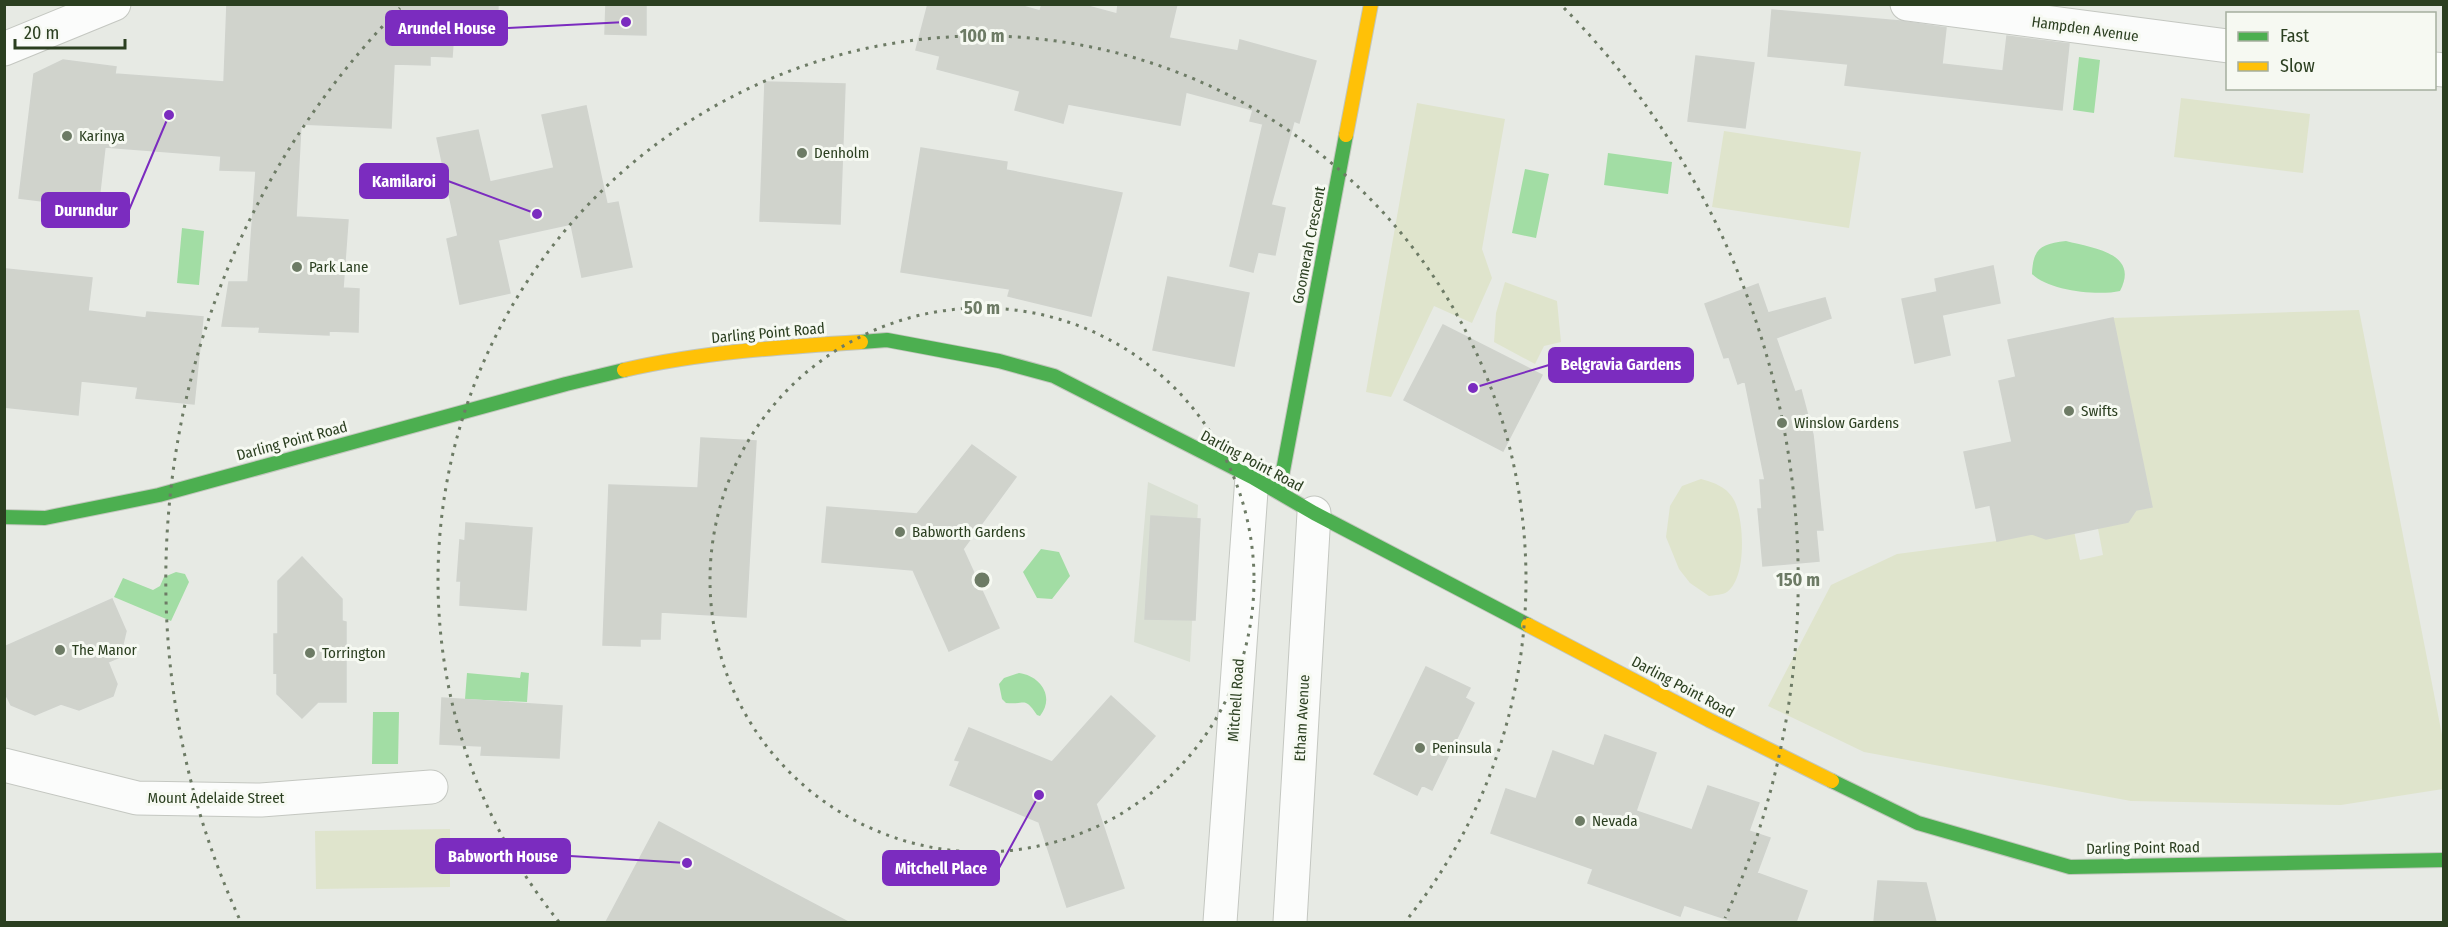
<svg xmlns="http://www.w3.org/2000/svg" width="2448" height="927" font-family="'Fira Sans Condensed',sans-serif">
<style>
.built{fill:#dae0d4}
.green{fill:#dfe4cc}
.water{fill:#a2dda4}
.building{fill:#d0d3cc;stroke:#d0d3cd;stroke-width:1.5}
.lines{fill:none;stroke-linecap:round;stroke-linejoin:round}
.street-casing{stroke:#c4c7c1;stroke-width:35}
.fast-casing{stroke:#c2c6bd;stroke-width:16}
.slow-casing{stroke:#c2c6bd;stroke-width:16}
.street{stroke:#fbfcfb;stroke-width:33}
.fast{stroke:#4caf50;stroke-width:14}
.slow{stroke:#ffc107;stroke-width:14}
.ring{fill:none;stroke:#6d7b65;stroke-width:3;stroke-dasharray:3 6}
.poi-dot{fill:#6d7b65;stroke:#f6f9f2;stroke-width:2}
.labels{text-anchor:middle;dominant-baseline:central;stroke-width:6;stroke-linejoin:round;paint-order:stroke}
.street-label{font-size:15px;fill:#2b3f20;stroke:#f6f9f2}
.poi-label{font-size:15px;fill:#2b3f20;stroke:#f6f9f2;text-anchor:start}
.centre{fill:#6d7b65;stroke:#f6f9f2;stroke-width:3}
.ring-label{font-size:18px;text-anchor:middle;font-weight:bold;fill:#6d7b65;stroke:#f6f9f2;stroke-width:6;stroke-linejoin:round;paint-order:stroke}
.leader{fill:none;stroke:#7b2cbf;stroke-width:2}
.callout-dot{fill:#7b2cbf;stroke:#f6f9f2;stroke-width:2}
.callout{fill:#7b2cbf;stroke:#7b2cbf;stroke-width:2}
.callout-label{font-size:16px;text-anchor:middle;font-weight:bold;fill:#fff}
</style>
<rect width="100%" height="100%" fill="#e7eae4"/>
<path class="built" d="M1148,482L1198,505L1190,662L1134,642Z"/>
<path class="green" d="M2181,98L2310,114L2303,173L2174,157Z
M1417,103L1505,119L1482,249L1492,278L1472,323L1434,306L1391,397L1366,392Z
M1724,131L1861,152L1849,228L1712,207Z
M1505,282L1557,301L1561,342L1544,346L1535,364L1494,342L1496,313Z
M2359,310L2443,740V789L2341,805L2131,801L1864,752L1768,706L1831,585L1897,554L1997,541L2073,526L2080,560L2103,555L2096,518L2152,507L2113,318Z
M1701,479C1715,483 1728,487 1735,502C1744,521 1747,578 1727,592C1723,595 1714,595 1709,596L1690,583L1679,569L1666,537L1670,506L1682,486Z
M450,829V887L316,889L315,831Z"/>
<path class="water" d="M2079,57L2100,60L2094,113L2073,110Z
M1608,153L1672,162L1668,194L1604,185Z
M1525,169L1549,174L1536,238L1512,233Z
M182,228L204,231L199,285L177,283Z
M2066,241C2093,248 2140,253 2120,291C2098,296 2049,291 2032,274C2033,248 2041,244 2066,241Z
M1041,549L1059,552L1070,576L1052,599L1037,598L1023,572Z
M176,572L185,574L189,582L171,621L114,597L123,578L153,590L160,586L164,577Z
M521,672L529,673L527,702L465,699L467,673L520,678Z
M1019,673C1041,676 1055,697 1040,716L1037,715C1024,696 1026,705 1006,703L1002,699L999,684L1004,678Z
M373,712H399L398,764H372Z"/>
<path class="building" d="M227,4H498L497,45L453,43L452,57L430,56V65L394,64L391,128L301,124L296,217L348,220L343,288L359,289L358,332L329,331V335L259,332L260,327L222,326L229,282H248L256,171L220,170L221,156L105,147L98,208L19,198L34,74L63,60L116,67L115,74L224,82Z
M606,4H646V35L605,34Z
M928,4H1015L1040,11L1042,4H1080L1117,14L1118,4H1177L1169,38L1238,51L1240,40L1316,61L1299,123L1294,121L1271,205L1285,208L1275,255L1258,252L1253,272L1230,266L1263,124L1250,121L1253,110L1186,92L1180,125L1068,104L1063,123L1015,110L1020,91L937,69L940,56L916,50Z
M1772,10L1900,21L1946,28L1942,64L2003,71L2007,36L2069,44L2062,110L1845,85L1848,64L1768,56Z
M1696,56L1754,63L1745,128L1688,121Z
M765,82L845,84L840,224L760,221Z
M586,106L607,204L618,202L632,267L582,277L571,224L498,240L510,293L460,304L447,239L458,236L437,138L478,130L490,182L554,168L542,115Z
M921,148L1007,162L1006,170L1122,193L1091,316L1008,296L1010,289L901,272Z
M1993,266L2000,303L1942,315L1950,355L1915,363L1902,299L1937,292L1938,296L1935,279Z
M6,269L92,278L88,311L146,318L147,312L203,317L194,404L136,398L138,387L81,381L78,415L4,407Z
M1168,277L1249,293L1234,366L1153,350Z
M1758,284L1768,313L1825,298L1831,318L1776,338L1795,392L1801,390L1813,435L1823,530H1816L1819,561L1763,566L1758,509H1762L1760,480H1765L1745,381L1738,384L1729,357L1724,358L1705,304Z
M2113,318L2152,507L2136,510L2128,522L2046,539L2032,534L1997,541L1990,505L1976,508L1964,452L2012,442L1999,381L2016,377L2008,340Z
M1443,325L1542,375L1503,451L1404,400Z
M701,438L756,441L746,617L661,612L660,639H640V646L603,645L609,485L698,488Z
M972,445L1016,477L963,549L999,628L949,651L913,570L822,562L827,507L917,514Z
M1151,516L1200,519L1195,620L1145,619Z
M466,523L532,528L526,610L460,605L461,581H457L460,540L465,541Z
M302,557L342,599V621L346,622V702H318L302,718L277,694V672L274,673V634H278V581Z
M112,599L126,631L120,657L108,662L117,684L113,696L79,710L61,704L35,715L11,705L4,691V647Z
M1426,667L1470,688L1465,698L1474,703L1432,790L1422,785L1417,795L1374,774Z
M1111,696L1155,736L1096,804L1124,888L1067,907L1039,822L950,785L960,761L955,760L969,728L1052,762Z
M442,698L562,706L559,758L481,755L482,746L440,744Z
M1605,735L1656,753L1636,811L1692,830L1708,786L1759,803L1749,831L1770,838L1757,873L1807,891L1796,922H1735L1684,905L1680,916L1588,883L1593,869L1491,833L1506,789L1536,799L1553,751L1594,766Z
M659,822L848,922H606Z
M1878,881L1926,883L1936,922H1874Z"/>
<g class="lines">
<g class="street-casing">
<path id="street" d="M1907,4L2228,46
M4,49L114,4
M2434,69L2444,70
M4,765L137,798L261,800L431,787
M1220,922L1252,477
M1290,922L1314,513"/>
</g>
<g class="fast-casing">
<path id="fast" d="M861,342L887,340L999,361L1054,376L1252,477L1314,513L1528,625
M1279,492L1346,135
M4,517L45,518L159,495L566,384L624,370
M1832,781L1918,823L2070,867L2444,860"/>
</g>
<g class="slow-casing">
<path id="slow" d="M1346,135L1371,4
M624,370C702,352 781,347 861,342
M1528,625L1709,720L1832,781"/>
</g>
<use href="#street" class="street"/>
<use href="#fast" class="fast"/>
<use href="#slow" class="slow"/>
</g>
<g class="ring">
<circle cx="982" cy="580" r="272"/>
<path d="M559 922A544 544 0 1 1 1405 922"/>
<path d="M239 918A816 816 0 0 1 400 8M1564 8A816 816 0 0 1 1725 918"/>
</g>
<g class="poi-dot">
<circle cx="67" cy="136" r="6"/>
<circle cx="802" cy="153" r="6"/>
<circle cx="297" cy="267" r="6"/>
<circle cx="2069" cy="411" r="6"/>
<circle cx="1782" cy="423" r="6"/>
<circle cx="900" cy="532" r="6"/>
<circle cx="60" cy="650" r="6"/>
<circle cx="310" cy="653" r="6"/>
<circle cx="1420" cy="748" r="6"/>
<circle cx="1580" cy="821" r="6"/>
</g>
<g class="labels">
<g class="street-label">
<text transform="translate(2085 29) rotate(8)">Hampden Avenue</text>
<text transform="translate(1309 245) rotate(-79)">Goomerah Crescent</text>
<text transform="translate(768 333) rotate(-5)">Darling Point Road</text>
<text transform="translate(292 441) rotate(-15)">Darling Point Road</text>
<text transform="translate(1252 461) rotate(28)">Darling Point Road</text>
<text transform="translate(1683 687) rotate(28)">Darling Point Road</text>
<text transform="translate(1236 700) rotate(-86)">Mitchell Road</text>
<text transform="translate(1302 718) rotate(-87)">Etham Avenue</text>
<text x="216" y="798">Mount Adelaide Street</text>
<text transform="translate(2143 848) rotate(-1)">Darling Point Road</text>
</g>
<g class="poi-label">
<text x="79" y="136">Karinya</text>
<text x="814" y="153">Denholm</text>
<text x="309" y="267">Park Lane</text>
<text x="2081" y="411">Swifts</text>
<text x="1794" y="423">Winslow Gardens</text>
<text x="912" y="532">Babworth Gardens</text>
<text x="72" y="650">The Manor</text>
<text x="322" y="653">Torrington</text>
<text x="1432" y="748">Peninsula</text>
<text x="1592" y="821">Nevada</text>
</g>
</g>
<circle cx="982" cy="580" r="9" class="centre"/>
<g class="ring-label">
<text x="982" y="42">100 m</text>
<text x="982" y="314">50 m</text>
<text x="1798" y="586">150 m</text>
</g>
<path class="leader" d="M626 22L507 28M537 214L448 181M169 115L129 210M1473 388L1549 365M687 863L570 856M1039 795L999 868"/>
<g class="callout-dot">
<circle cx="626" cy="22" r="6"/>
<circle cx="537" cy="214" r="6"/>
<circle cx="169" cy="115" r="6"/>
<circle cx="1473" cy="388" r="6"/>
<circle cx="687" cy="863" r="6"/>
<circle cx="1039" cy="795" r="6"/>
</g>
<g class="callout">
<rect x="386" y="11" width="121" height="34" rx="6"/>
<rect x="360" y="164" width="88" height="34" rx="6"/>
<rect x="42" y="193" width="87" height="34" rx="6"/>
<rect x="1549" y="348" width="144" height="34" rx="6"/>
<rect x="436" y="839" width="134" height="34" rx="6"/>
<rect x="883" y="851" width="116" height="34" rx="6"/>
</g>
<g class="callout-label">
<text x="447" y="34">Arundel House</text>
<text x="404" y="187">Kamilaroi</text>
<text x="86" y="216">Durundur</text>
<text x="1621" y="370">Belgravia Gardens</text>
<text x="503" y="862">Babworth House</text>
<text x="941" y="874">Mitchell Place</text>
</g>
<rect width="2448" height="927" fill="none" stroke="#2b3f20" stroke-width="12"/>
<rect x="2226" y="12" width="210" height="78" fill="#f6f9f2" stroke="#a5af9e" stroke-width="1.5"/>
<rect x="2238" y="32" width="30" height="9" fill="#4caf50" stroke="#a5af9e" stroke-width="1.5"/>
<text x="2280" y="42" font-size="18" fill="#2b3f20">Fast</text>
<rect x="2238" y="62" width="30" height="9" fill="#ffc107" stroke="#a5af9e" stroke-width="1.5"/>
<text x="2280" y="72" font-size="18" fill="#2b3f20">Slow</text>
<path d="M15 39v9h110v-9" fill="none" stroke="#2b3f20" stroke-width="3"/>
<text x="24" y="39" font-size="18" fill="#2b3f20" stroke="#f6f9f2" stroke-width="4.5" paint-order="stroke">20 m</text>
</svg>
